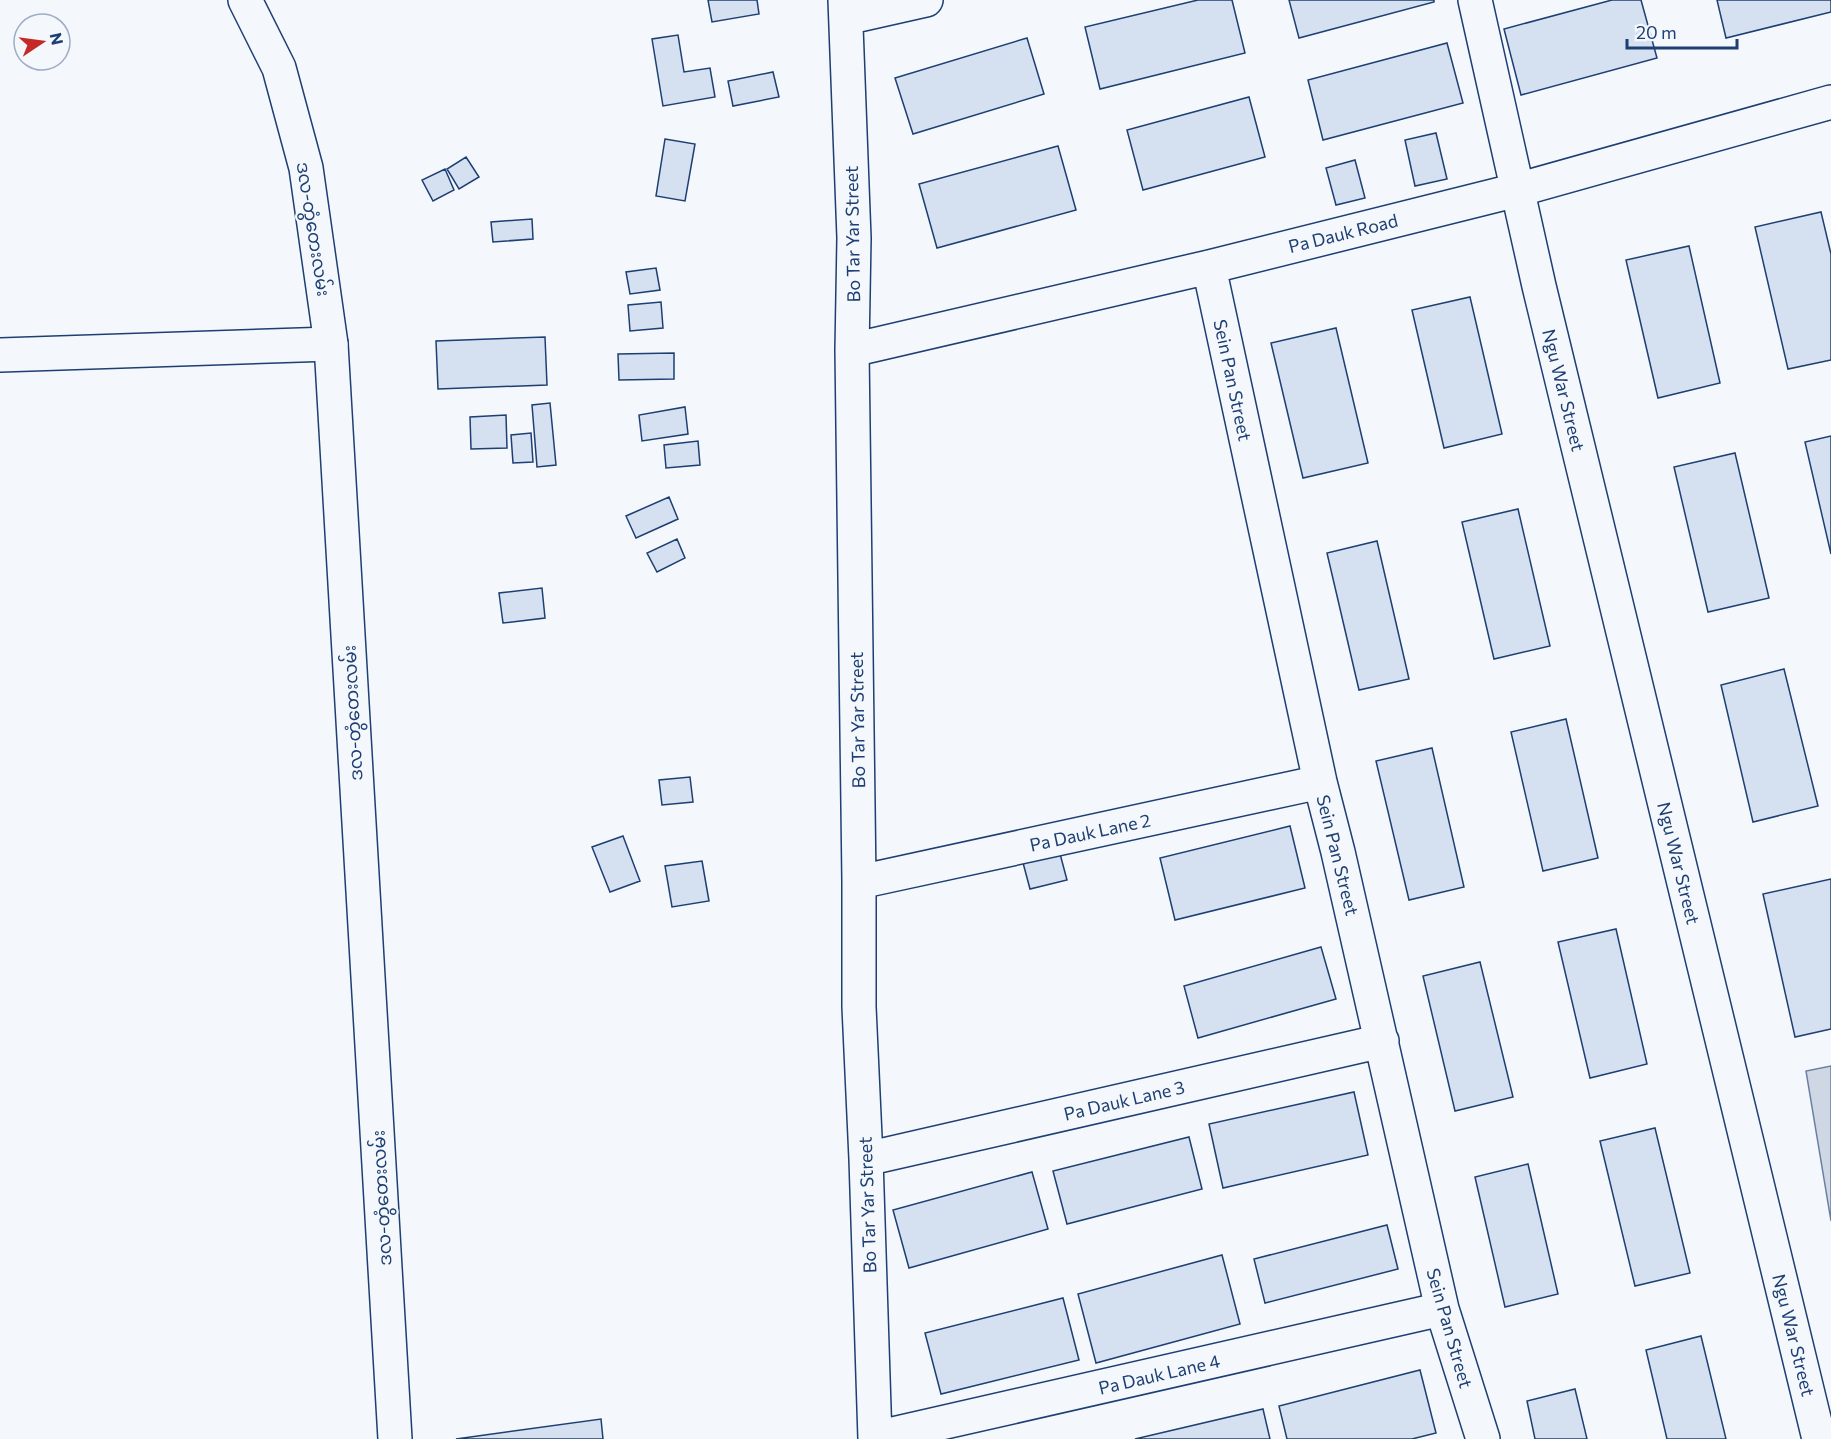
<svg xmlns="http://www.w3.org/2000/svg" width="1831" height="1439" font-family="Commissioner,'Noto Sans Myanmar',sans-serif">
<style>
.water{fill:#cfd7e4;stroke:#687fa3;stroke-width:1.5}
.building{fill:#d5e0f0;stroke:#1d3f73;stroke-width:1.5}
.lines{fill:none;stroke-linecap:round;stroke-linejoin:round}
.street-casing{stroke:#1d3f73;stroke-width:36}
.secondary-casing{stroke:#1d3f73;stroke-width:36}
.street{stroke:#f4f7fb;stroke-width:33}
.secondary{stroke:#f4f7fb;stroke-width:33}
.labels{text-anchor:middle;dominant-baseline:central;stroke-width:4.5;stroke-linejoin:round;paint-order:stroke}
.street-label{font-size:18px;fill:#1d3f73;stroke:#f4f7fb}
</style>
<rect width="100%" height="100%" fill="#f4f7fb"/>
<path class="water" d="M1831,1066V1221L1806,1071Z"/>
<path class="building" d="M708,0H757L759,14L712,22Z
M1198,0H1232L1245,53L1100,89L1085,27Z
M1289,0H1434V2L1299,38Z
M1612,0H1641L1657,58L1521,95L1504,29Z
M1717,0H1831V12L1726,38Z
M678,35L684,72L710,68L715,97L663,106L652,39Z
M1027,38L1044,94L913,134L895,78Z
M1447,43L1463,103L1323,140L1308,80Z
M773,72L779,97L733,106L728,81Z
M1249,97L1265,157L1143,190L1127,130Z
M1436,133L1447,179L1415,186L1405,140Z
M665,139L695,144L685,201L656,196Z
M1058,146L1076,210L937,248L919,184Z
M466,157L479,177L459,189L447,169Z
M1355,160L1365,198L1336,205L1326,168Z
M445,169L454,190L433,201L422,180Z
M1821,212L1831,254V360L1788,369L1755,227Z
M532,219L533,239L493,242L491,222Z
M1689,246L1720,383L1658,398L1626,260Z
M656,268L660,290L630,294L626,272Z
M1470,297L1502,434L1444,448L1412,310Z
M661,302L663,328L630,331L628,305Z
M1336,328L1368,463L1303,478L1271,343Z
M545,337L547,385L438,389L436,341Z
M674,353V379L619,380L618,354Z
M550,403L556,465L537,467L532,405Z
M685,407L688,434L642,441L639,415Z
M506,415L507,448L471,449L470,417Z
M531,433L533,462L513,463L511,435Z
M1831,436V554L1805,442Z
M698,441L700,465L666,468L664,445Z
M1735,453L1769,598L1708,612L1674,467Z
M669,497L678,519L636,538L626,516Z
M1518,509L1550,646L1494,659L1462,522Z
M677,539L685,558L657,572L647,553Z
M1377,541L1409,679L1359,690L1327,553Z
M542,588L545,618L503,623L499,593Z
M1784,669L1818,806L1753,822L1721,685Z
M1566,719L1598,858L1543,871L1511,732Z
M1432,748L1464,887L1409,900L1376,761Z
M690,777L693,802L662,805L659,780Z
M1290,826L1305,888L1175,920L1160,858Z
M623,836L640,881L610,892L592,847Z
M1059,850L1067,880L1030,889L1022,859Z
M702,861L709,901L672,907L665,866Z
M1831,879V1029L1795,1037L1763,894Z
M1616,929L1647,1064L1590,1078L1558,942Z
M1321,947L1336,999L1198,1038L1184,986Z
M1480,962L1513,1097L1455,1111L1423,976Z
M1354,1092L1368,1155L1223,1188L1209,1124Z
M1655,1128L1690,1273L1635,1286L1600,1141Z
M1189,1137L1202,1189L1067,1224L1053,1171Z
M1528,1164L1558,1294L1505,1307L1475,1177Z
M1032,1172L1048,1229L909,1268L893,1210Z
M1387,1225L1398,1269L1265,1303L1254,1259Z
M1222,1255L1240,1324L1096,1363L1078,1294Z
M1063,1298L1079,1360L941,1394L925,1333Z
M1701,1336L1726,1439H1667L1646,1350Z
M1420,1370L1436,1433L1412,1439H1287L1279,1406Z
M1575,1389L1587,1439H1535L1527,1401Z
M1263,1409L1270,1439H1135Z
M601,1419L603,1439H456Z"/>
<g class="lines">
<g class="street-casing">
<path id="street" d="M845,0L854,238L852,350L859,882V1007L866,1159L875,1439
M1475,0L1539,286L1819,1439
M846,18L926,0
M1209,267L1320,782L1338,852L1442,1309L1483,1439
M852,350L1209,267L1517,190L1831,102
M0,355L331,344
M859,882L1320,782
M866,1159L1382,1041
M875,1438L1442,1309"/>
</g>
<g class="secondary-casing">
<path id="secondary" d="M245,0L279,68L306,168L331,344L395,1439"/>
</g>
<use href="#street" class="street"/>
<use href="#secondary" class="secondary"/>
</g>
<g class="labels">
<g class="street-label">
<text transform="translate(314 229) rotate(81)">ဒလ-တွံတေးလမ်း</text>
<text transform="translate(1343 233) rotate(-14)">Pa Dauk Road</text>
<text transform="translate(852 234) rotate(-91)">Bo Tar Yar Street</text>
<text transform="translate(1233 380) rotate(78)">Sein Pan Street</text>
<text transform="translate(1564 390) rotate(76)">Ngu War Street</text>
<text transform="translate(352 713) rotate(-93)">ဒလ-တွံတေးလမ်း</text>
<text transform="translate(857 720) rotate(-91)">Bo Tar Yar Street</text>
<text transform="translate(1090 832) rotate(-12)">Pa Dauk Lane 2</text>
<text transform="translate(1338 855) rotate(76)">Sein Pan Street</text>
<text transform="translate(1679 863) rotate(76)">Ngu War Street</text>
<text transform="translate(1124 1100) rotate(-13)">Pa Dauk Lane 3</text>
<text transform="translate(381 1198) rotate(-93)">ဒလ-တွံတေးလမ်း</text>
<text transform="translate(867 1205) rotate(-92)">Bo Tar Yar Street</text>
<text transform="translate(1450 1328) rotate(74)">Sein Pan Street</text>
<text transform="translate(1794 1335) rotate(76)">Ngu War Street</text>
<text transform="translate(1159 1374) rotate(-13)">Pa Dauk Lane 4</text>
</g>
</g>
<g transform="translate(42 42) rotate(77)"><circle r="28" fill="#f4f7fb" stroke="#9eadc5" stroke-width="1.5"/>
<path d="M0-4.5L10 22L0 15L-10 22Z" fill="#c62828"/>
<text y="-9" font-size="16" font-weight="bold" text-anchor="middle" fill="#1d3f73">N</text>
</g>
<path d="M1627 39v9h110v-9" fill="none" stroke="#1d3f73" stroke-width="3"/>
<text x="1636" y="39" font-size="18" fill="#1d3f73" stroke="#f4f7fb" stroke-width="4.5" paint-order="stroke">20 m</text>
</svg>
